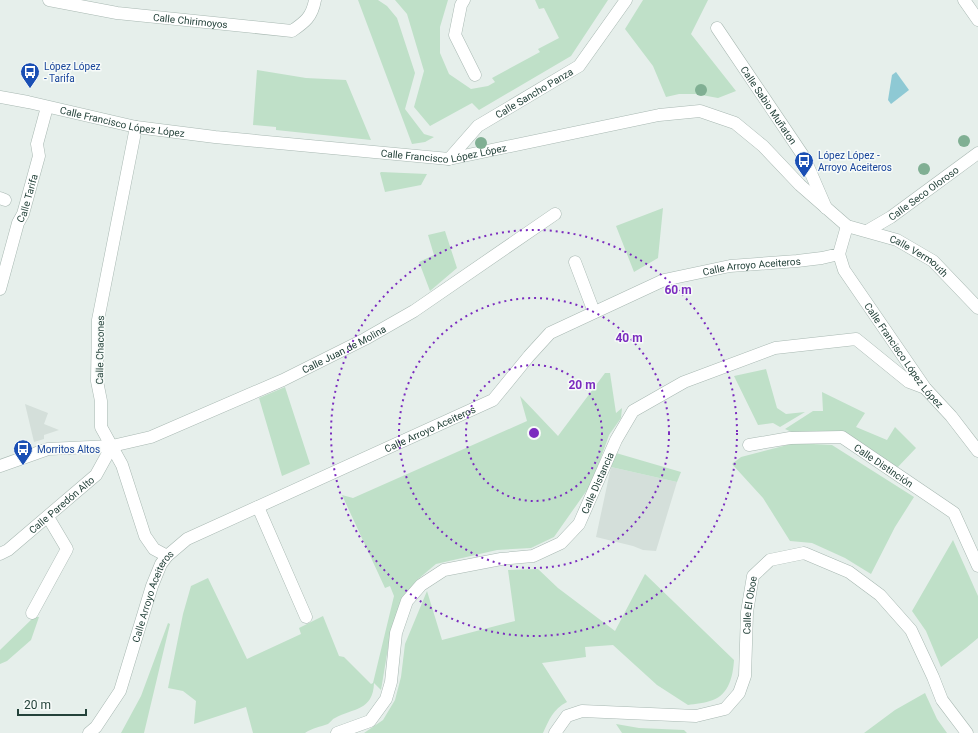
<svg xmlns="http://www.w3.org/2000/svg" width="978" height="733" font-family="Roboto,sans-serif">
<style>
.built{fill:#d4dfda}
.green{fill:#bfe0c8}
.water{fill:#8ec9d4}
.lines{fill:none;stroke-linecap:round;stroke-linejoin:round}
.lane-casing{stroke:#a8b8b2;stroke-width:13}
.street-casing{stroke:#a8b8b2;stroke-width:13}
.lane{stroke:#fff;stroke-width:12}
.street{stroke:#fff;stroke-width:12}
.tree{fill:#80af93}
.ring{fill:none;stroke:#7b2cbf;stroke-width:2;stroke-dasharray:2 4}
.labels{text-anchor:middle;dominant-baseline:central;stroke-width:3;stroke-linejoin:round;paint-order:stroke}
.street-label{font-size:10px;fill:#24423a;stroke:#f7fbf9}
.transit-label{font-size:10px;fill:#164399;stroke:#f7fbf9;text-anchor:start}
.centre{fill:#7b2cbf;stroke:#f7fbf9;stroke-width:2}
.ring-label{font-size:12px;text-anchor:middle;font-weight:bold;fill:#7b2cbf;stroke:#f7fbf9;stroke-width:3;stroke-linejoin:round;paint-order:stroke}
</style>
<rect width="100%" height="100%" fill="#e6efeb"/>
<path class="built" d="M25,404L48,413L44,424L59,430L44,435V439L34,442Z
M611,467L677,482L656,551L643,550L633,546L596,537Z"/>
<path class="green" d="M358,0H378L387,6L397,18L415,73L405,109L424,134L434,137L425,142L412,144Z
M395,0H448L440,27V53L449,74L471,89L488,86L495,82L492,78L540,52L538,49L559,38L544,8L539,9L535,0H608L571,56L479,110L472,103L430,126L414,107L424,71L407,14Z
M643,0H708L691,34L736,91L718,98L696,94H679L666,97L653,66L625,29Z
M257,70L306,78L346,80L371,140L276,130V127L253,125Z
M380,173L381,172L427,174L421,185L385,192Z
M663,208L658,258L634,272L616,226Z
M445,231L457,268L430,291L419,262L434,255L428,235Z
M766,369L777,408L786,414L805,412L780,427L773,423L758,425L734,376Z
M605,373H610L616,413L622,408L621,418L609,435L592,483L554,537L531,548L497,550L436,564L417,580L402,599L391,630L381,690L374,683C373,711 353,708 335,718C332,719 331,722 328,724C320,727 312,728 305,733H253L246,707L194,724L196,701L183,691L168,688L183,614L191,586L208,578L247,659L301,634L299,628L323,616L339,656L344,657L371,684L373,683L394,596L390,586L385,588L342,495L353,498L527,421L520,396L558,436Z
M285,387L310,464L282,476L259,398Z
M822,392L865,413L856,427L887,440L895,427L916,448L896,469L844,431L794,433L785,429L813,411H823Z
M795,443L832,445L914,497L895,527L871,574L845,558L812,543L790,541L763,498L732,464L741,457Z
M616,453L681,472L677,482L611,467Z
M953,540L978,596V638L966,648L941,667L926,631L912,611Z
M538,569L558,588L615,631L645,574L734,660C733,676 729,694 713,700C705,703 695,704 688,705L657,685L613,645L585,647L586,657L542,663L567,702C553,709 549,720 543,733H364L383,720L395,700L401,677L405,644L427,591L442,640L515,621L508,570Z
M34,617H39L31,640L7,661L0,664V650Z
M168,623L170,624L144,733H121L141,696Z
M925,693L937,719L947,733H864L895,710Z
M616,724L639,728L684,730L687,733H622Z"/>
<path class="water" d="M896,72L909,90L891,104L888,100L892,75Z"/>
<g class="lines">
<g class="lane-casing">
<g id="lane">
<path d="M464,0L461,5L455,35L475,75"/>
<path id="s1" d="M717,28L804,157L826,208"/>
<path d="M575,262L594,312"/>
<path id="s2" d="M749,445L790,438L842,437L954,513L978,566"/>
<path d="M258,507L306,617"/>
</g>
</g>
<g class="street-casing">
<g id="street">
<path id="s3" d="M49,0L117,13L292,31C305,22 312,17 315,0"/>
<path d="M964,0L978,20"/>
<path id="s4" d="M0,97L28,102L136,127L215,137L449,159L659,115L700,111L735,123L763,146L800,185L847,226L897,240L933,261L978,308"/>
<path d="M136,127L98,320L97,381L101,401V427L122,465L145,536L154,549L167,556"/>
<path id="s5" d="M449,159L478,126L579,66L626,0"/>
<path d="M0,198L5,200"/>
<path id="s6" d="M867,231L891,217L978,153"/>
<path id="s7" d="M839,254L844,270L925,388L951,416L978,451"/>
<path id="s8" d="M0,289L18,223L23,214L39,156L37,144L47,107"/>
<path id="s9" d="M0,466L48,449L112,446L151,437L283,380L365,339L414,311L555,214"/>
<path id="s10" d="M0,554L8,550L96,475L112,446"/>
<path d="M32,613L67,549L48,517"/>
<path id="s11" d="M89,733L96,727L120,691L152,586L161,564L167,556L187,539L493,400L529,356L550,333L664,280L730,266L797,261L822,258L839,254L847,226"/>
<path id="s12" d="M337,733L370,721L386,699L391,682L396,633L407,601L421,585L444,570L501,559L533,556L561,543L579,524L616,440L633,411L684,382L775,348L856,339L909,382L925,388"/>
<path id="s13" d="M555,733L567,716L582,711L696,716L725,709L739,693L745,676L747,612L753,576L770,560L804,553L849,572L880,595L911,630L933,677L942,700L967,733"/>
</g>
</g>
<use href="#lane" class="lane"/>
<use href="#street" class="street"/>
</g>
<g class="tree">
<circle cx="701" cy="90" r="6"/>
<circle cx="964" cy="141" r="6"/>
<circle cx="481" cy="143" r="6"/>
<circle cx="924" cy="169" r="6"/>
</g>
<g class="ring">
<circle cx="534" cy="433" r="68"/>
<circle cx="534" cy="433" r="135"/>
<circle cx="534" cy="433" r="203"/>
</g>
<defs>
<g id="bus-pin" transform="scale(1)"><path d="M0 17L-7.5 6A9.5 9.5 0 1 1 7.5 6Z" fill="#1a4fb4" stroke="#f7fbf9"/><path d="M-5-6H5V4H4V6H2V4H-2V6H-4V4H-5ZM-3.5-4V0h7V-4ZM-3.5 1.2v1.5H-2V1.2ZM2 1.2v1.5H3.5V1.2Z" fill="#fff"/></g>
</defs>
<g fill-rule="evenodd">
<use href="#bus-pin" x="30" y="72"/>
<use href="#bus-pin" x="804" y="161"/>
<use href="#bus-pin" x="23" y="449"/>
</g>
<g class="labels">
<g class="street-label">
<text stroke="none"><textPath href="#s3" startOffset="143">Calle Chirimoyos</textPath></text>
<text stroke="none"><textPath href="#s5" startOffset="109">Calle Sancho Panza</textPath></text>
<text stroke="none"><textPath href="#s1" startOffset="93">Calle Sabio Muñaton</textPath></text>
<text stroke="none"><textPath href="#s4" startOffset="125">Calle Francisco López López</textPath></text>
<text stroke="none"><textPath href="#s4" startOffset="449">Calle Francisco López López</textPath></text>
<text stroke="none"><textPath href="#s6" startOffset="68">Calle Seco Oloroso</textPath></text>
<text stroke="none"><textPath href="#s8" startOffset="95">Calle Tarifa</textPath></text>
<text stroke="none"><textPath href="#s4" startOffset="978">Calle Vermouth</textPath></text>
<text stroke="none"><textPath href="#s11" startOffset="861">Calle Arroyo Aceiteros</textPath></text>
<text stroke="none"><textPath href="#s9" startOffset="367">Calle Juan de Molina</textPath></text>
<text transform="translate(100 350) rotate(-89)">Calle Chacones</text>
<text stroke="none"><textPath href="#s7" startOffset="121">Calle Francisco López López</textPath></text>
<text stroke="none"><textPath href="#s11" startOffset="489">Calle Arroyo Aceiteros</textPath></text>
<text stroke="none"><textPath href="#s2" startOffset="144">Calle Distinción</textPath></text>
<text stroke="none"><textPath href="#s12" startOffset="404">Calle Distancia</textPath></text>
<text stroke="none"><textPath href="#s10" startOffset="79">Calle Paredón Alto</textPath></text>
<text stroke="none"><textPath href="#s11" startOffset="153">Calle Arroyo Aceiteros</textPath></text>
<text stroke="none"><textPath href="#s13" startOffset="291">Calle El Oboe</textPath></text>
</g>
<g class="transit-label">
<text x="44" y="66">López López<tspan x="44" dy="12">- Tarifa</tspan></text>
<text x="818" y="155">López López -<tspan x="818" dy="12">Arroyo Aceiteros</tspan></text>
<text x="37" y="449">Morritos Altos</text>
</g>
</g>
<circle cx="534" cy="433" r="6" class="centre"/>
<g class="ring-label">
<text x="678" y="294">60 m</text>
<text x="629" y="342">40 m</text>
<text x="582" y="389">20 m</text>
</g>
<path d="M18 709v6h68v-6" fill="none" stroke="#24423a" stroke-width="2"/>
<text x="24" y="709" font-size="12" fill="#24423a" stroke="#f7fbf9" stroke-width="3" paint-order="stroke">20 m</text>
</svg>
